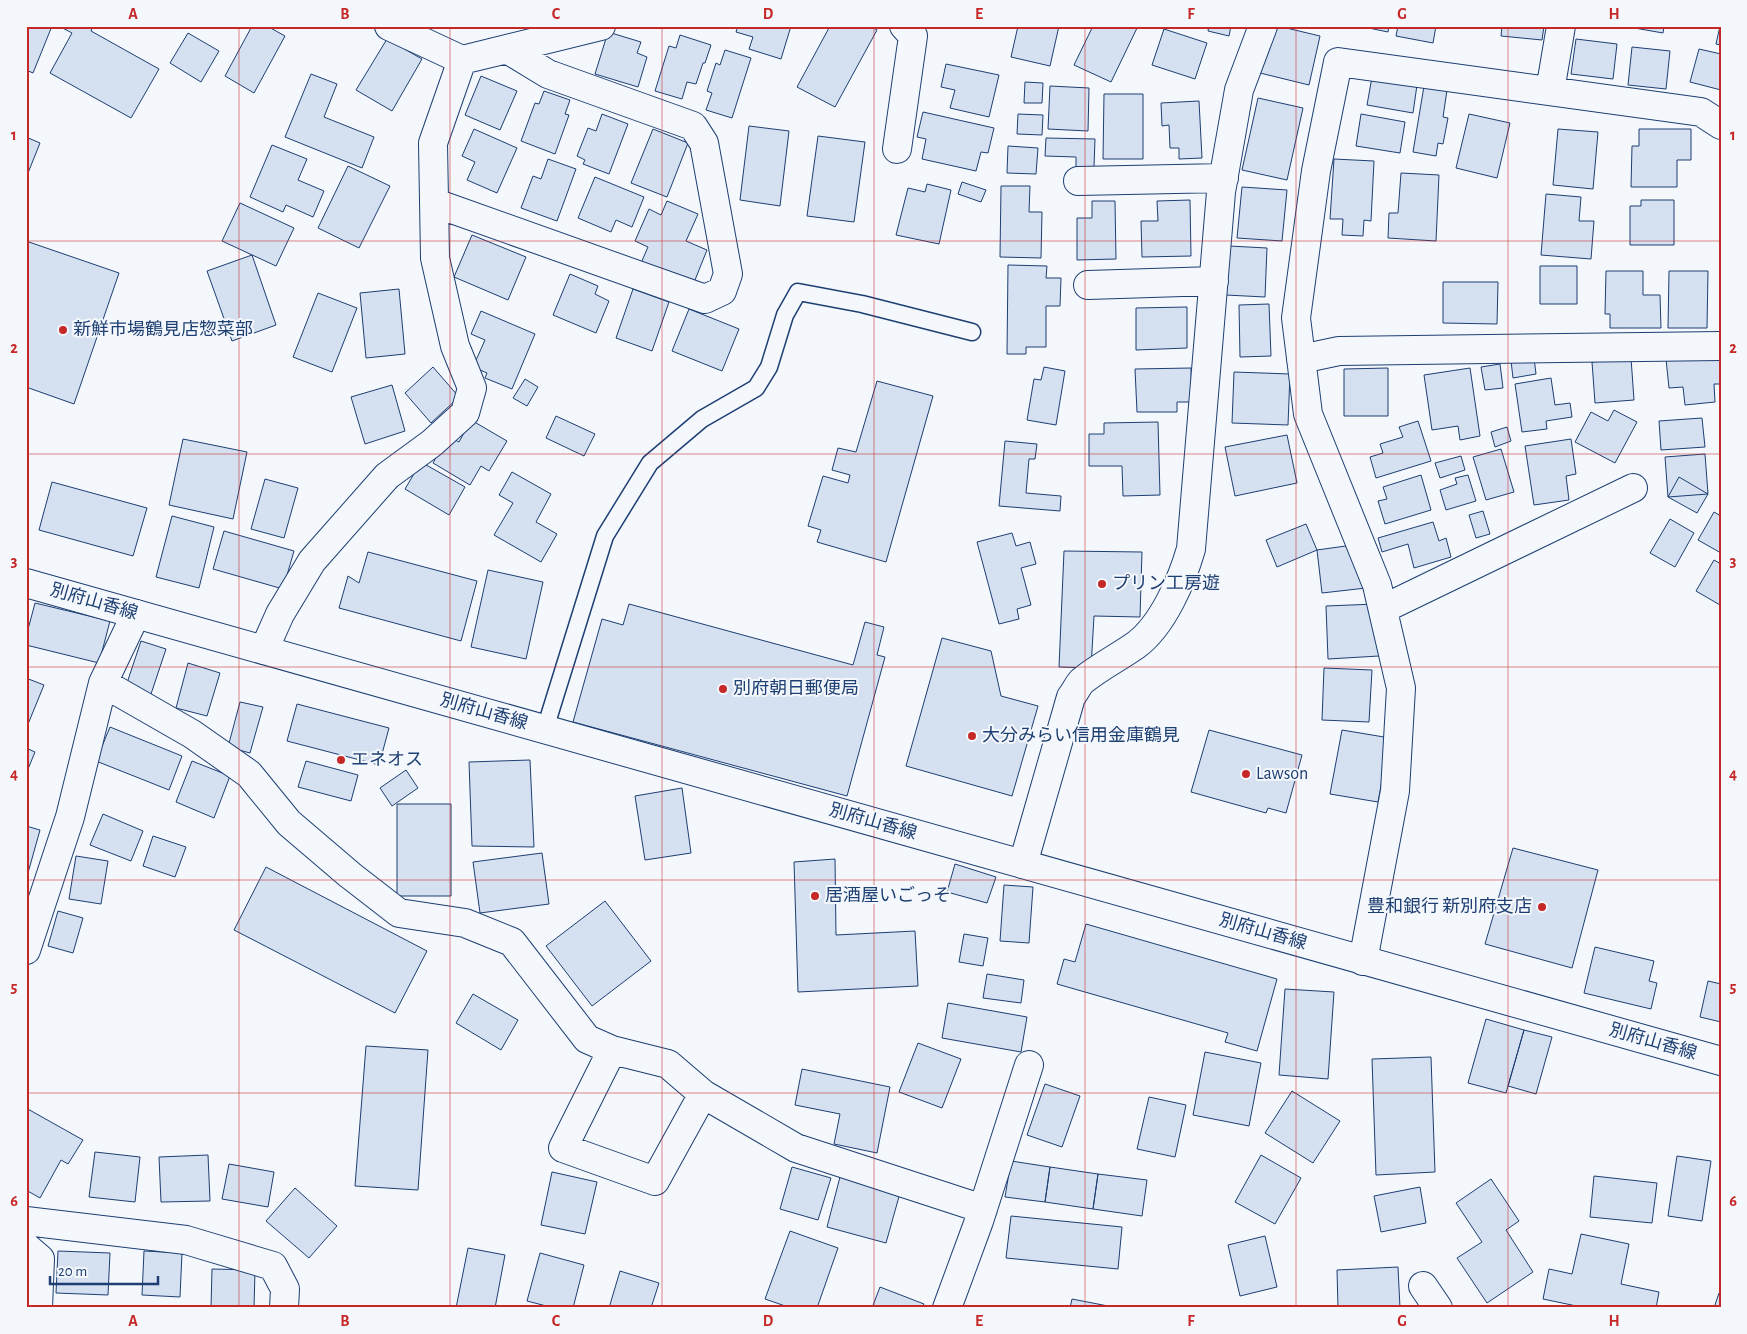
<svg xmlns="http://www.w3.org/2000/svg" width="1747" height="1334" font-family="'Alegreya Sans','Noto Sans JP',sans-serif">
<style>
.building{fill:#d5e0f0;stroke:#1d3f73}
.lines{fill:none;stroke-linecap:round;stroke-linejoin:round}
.service-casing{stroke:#1d3f73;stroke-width:19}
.minor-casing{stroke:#1d3f73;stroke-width:30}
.secondary-casing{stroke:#1d3f73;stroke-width:30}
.service{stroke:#f4f7fb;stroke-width:16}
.minor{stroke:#f4f7fb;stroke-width:28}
.secondary{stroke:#f4f7fb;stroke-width:28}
.grid{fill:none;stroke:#c62828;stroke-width:1;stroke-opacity:0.55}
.poi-dot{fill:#c62828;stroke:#f4f7fb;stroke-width:2}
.labels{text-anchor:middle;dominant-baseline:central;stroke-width:4;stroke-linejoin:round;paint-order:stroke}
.poi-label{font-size:18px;fill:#1d3f73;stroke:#f4f7fb;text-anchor:start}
.street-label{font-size:18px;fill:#1d3f73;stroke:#f4f7fb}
.neatline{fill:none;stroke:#c62828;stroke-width:2}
.grid-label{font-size:16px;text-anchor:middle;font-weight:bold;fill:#c62828}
</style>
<rect width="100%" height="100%" fill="#f4f7fb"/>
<path class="building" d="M26,26H52L33,73L26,70Z
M59,26H93L91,31L159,69L131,118L50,73L72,33Z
M252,26H267L285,36L254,93L225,76Z
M738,26H791L781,59L749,49L753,37L736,32Z
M830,26H871L877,30L835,107L797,87Z
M1018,26H1059L1050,66L1011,57Z
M1093,26H1138L1111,82L1074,65Z
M1209,26H1231L1229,36L1208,31Z
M1271,26H1278L1320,36L1309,85L1260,73Z
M1359,26H1389L1388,32Z
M1398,26H1436L1433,43L1396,36Z
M1502,26H1544L1542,40L1501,36Z
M1623,26H1664L1663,33Z
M1720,26H1721V45L1716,44Z
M1164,29L1207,43L1195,79L1152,65Z
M608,32L641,42L637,53L647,57L638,87L595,74Z
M188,33L219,51L201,82L170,63Z
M680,35L711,45L705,63H703L696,84L687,82L682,99L655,91L669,46L676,48Z
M387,39L422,59L392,111L356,90Z
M1576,39L1617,44L1613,79L1571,74Z
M1632,47L1670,51L1666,89L1628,85Z
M1699,49L1721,54V90L1690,82Z
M725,50L751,58L732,118L706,110L712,93L707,91L716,63L720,65Z
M946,64L999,75L989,117L950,108L955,90L941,87Z
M311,74L337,84L324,117L374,137L362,168L285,137Z
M481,76L517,91L500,130L465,115Z
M1372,77L1417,85L1413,113L1367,105Z
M1025,82L1043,83L1042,103H1024Z
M1050,86L1089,88L1088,131L1048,129Z
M1424,86L1447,90L1443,117L1448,118L1443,144L1438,143L1436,156L1413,152Z
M544,91L570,100L565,114L569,115L555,154L521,141L535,103L539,104Z
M1104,94H1143V159H1103Z
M1258,98L1303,108L1287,180L1242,170Z
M1199,101L1202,158L1179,159V148H1170L1169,125L1162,126L1161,103Z
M923,112L994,128L988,153L981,152L976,171L922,159L926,139L917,137Z
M602,114L628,124L609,174L583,164L585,160L577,156L588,128L596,131Z
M1018,114L1043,115L1042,135L1017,134Z
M1361,114L1405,122L1400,153L1356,146Z
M1469,114L1510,123L1497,178L1456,168Z
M749,126L789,131L780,206L740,200Z
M474,129L517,148L497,193L467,180L475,162L462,156Z
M653,129L688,143L667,197L631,183Z
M1558,129L1598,132L1593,189L1553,185Z
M1639,129H1691V160H1677V187H1631L1632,146H1639Z
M818,136L865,142L854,222L807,216Z
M26,137L40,143L26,178Z
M1046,138L1095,139L1094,167H1076V157L1045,156Z
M272,145L307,159L298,180L324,191L313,217L286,205L283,212L250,197Z
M1008,146L1038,148L1036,174L1007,173Z
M548,159L576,169L557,221L521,208L533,176L541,179Z
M1334,159L1374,161L1371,221L1364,220L1363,236L1342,235L1343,219H1330Z
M348,166L390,186L359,248L318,228Z
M1401,173L1439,175L1436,241L1388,238L1389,213H1398Z
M595,177L644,197L632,227L616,220L611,232L578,218Z
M962,182L986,190L981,202L958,194Z
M927,184L951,190L939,244L896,235L908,188L925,192Z
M1001,186H1030L1029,212H1042L1041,258L1000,257Z
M1242,187L1287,190L1282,241L1237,238Z
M1546,194L1581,197L1579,221H1594L1591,259L1541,255Z
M1190,200L1191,256L1142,257L1141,221H1158L1157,201Z
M1641,200H1674V245H1630V206H1641Z
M667,201L698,214L686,241L707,250L693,285L641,263L648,247L635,241L649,209L661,215Z
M1092,201H1115L1116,259L1077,260V218H1092Z
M240,203L294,228L276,266L222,241Z
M472,235L526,257L508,300L454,277Z
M26,241L119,273L74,404L26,387Z
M1229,246L1267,248L1265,297L1226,295Z
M252,255L276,325L232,341L207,271Z
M1008,265L1047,266L1046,278H1061L1060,306H1046V347H1026V354H1007Z
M1540,266H1577V304H1540Z
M1606,271H1643V295H1660L1661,328H1610V314H1605Z
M1669,271H1708L1707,328H1668Z
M570,274L598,286L595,294L609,301L596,333L553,315Z
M1443,282H1498L1497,324L1443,323Z
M399,289L405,354L366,358L360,293Z
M633,289L669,302L652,351L616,338Z
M318,293L357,308L332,372L293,357Z
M1269,304L1271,356L1240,357L1239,305Z
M1187,307V348L1136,350V308Z
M689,309L739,329L722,371L672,351Z
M481,311L535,334L512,389L485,378L487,373L473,367L485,340L471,334Z
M1721,354V384H1714L1715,402L1685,405L1683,387L1669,388L1666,359Z
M1534,358L1536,374L1513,378L1511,361Z
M1631,358L1634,400L1595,403L1592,362Z
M1500,364L1503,388L1485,390L1481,367Z
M433,367L459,397L431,423L405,393Z
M1044,367L1065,371L1056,425L1027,420L1034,379L1041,380Z
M1191,368L1192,402H1177V412H1137L1135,369Z
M1388,368V416H1344V369Z
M1470,368L1480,436L1460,440L1458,426L1432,430L1424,375Z
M1234,372L1290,374L1288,425L1232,423Z
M1551,378L1555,405L1570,403L1572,417L1546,421L1547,429L1522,432L1515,384Z
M525,379L538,387L527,406L513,398Z
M877,381L933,396L886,562L817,542L821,530L808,526L823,476L848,483L850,475L832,470L838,448L856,452Z
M392,385L405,431L365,444L351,397Z
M1614,410L1637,422L1615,463L1575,442L1591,412L1608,421Z
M556,416L595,434L584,456L546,438Z
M1702,418L1705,447L1661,450L1659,421Z
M471,420L507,441L489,471L481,466L470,485L433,463L448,436L459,442Z
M1418,421L1431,461L1376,478L1370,457L1383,453L1380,444L1403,437L1399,427Z
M1158,422L1160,495L1123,496L1122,466H1089V434H1104V423Z
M1507,427L1511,441L1495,447L1491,432Z
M1287,435L1297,483L1235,496L1225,447Z
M183,439L247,452L233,519L169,505Z
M1571,439L1576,474L1566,476L1569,500L1534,505L1525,446Z
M1005,441L1037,444L1035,459H1029L1026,493L1061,496L1060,511L999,506Z
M1501,449L1514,492L1486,500L1473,457Z
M1705,454L1708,494L1668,497L1665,457Z
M1461,456L1465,470L1440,478L1435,463Z
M421,462L465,487L449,515L405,489Z
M512,472L551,494L536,522L557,534L541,562L494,535L513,503L499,495Z
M1421,475L1431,510L1385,524L1378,501L1387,499L1383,487Z
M1468,475L1476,501L1446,510L1440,490L1457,484L1455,478Z
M1679,477L1708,494L1697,513L1668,497Z
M265,479L298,488L284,538L251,529Z
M52,482L147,508L133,556L39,530Z
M1483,511L1490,534L1476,538L1469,515Z
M1714,512L1721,516V553L1698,540Z
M172,516L214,527L199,588L156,577Z
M1670,519L1694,533L1675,567L1650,553Z
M1433,522L1439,541L1446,538L1451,557L1414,568L1408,544L1382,552L1378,538Z
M1306,524L1317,550L1277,567L1266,540Z
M224,531L294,551L283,589L213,569Z
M1012,533L1016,546L1030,542L1036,564L1021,568L1031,605L1017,609L1019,619L999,624L977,542Z
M1360,544L1366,588L1322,593L1317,550Z
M1064,551L1142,552L1140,617L1094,616L1091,668L1059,667Z
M368,552L477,581L461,641L339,608L348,576L359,583Z
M1714,560L1721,564L1720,605L1696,591Z
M488,570L543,582L526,659L471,647Z
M35,603L110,621L99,663L26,645V637Z
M629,604L853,665L865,622L884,627L877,655L885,657L847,796L573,722L602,619L623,625Z
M1376,604L1379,656L1328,659L1326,606Z
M942,638L991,651L1001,696L1038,706L1012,796L906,766Z
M141,641L166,649L151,694L126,686Z
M188,663L220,673L207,716L176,708Z
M1324,668L1372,670L1369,722L1322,720Z
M26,678L44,685L26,729Z
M240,702L263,707L250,753L228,747Z
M297,704L389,728L379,765L287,741Z
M110,727L182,756L169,790L96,761Z
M1209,730L1302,755L1286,813L1268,808L1266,813L1191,792Z
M1342,730L1390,738L1378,802L1330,794Z
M26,748L35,752L26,774Z
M530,760L534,847L472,846L469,762Z
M192,761L230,776L214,818L176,802Z
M306,761L358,775L351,801L298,787Z
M406,770L418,788L392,806L380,788Z
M682,788L691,853L645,860L635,796Z
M397,804H451V896H397Z
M103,814L143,831L131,861L90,845Z
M26,826L40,830L26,880Z
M153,836L186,847L175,877L143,866Z
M1513,848L1598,870L1572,968L1485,944Z
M542,853L549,904L480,913L473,862Z
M76,856L108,861L101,904L69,899Z
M835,859L836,935L915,931L918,986L798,992L794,862Z
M955,864L996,877L987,903L947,892Z
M266,867L427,951L395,1013L234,930Z
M1004,885L1033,887L1029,943L1000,941Z
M605,901L651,961L592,1006L546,946Z
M58,911L83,918L73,953L48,946Z
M1086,924L1277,979L1257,1051L1225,1042L1228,1033L1057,984L1064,959L1075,962Z
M964,934L988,938L983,966L959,962Z
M1595,947L1654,961L1649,981L1657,983L1651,1009L1584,993Z
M987,974L1024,980L1021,1003L983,998Z
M1708,981L1721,984V1022L1700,1017Z
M1285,989L1334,992L1328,1079L1279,1075Z
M473,994L518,1020L501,1050L456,1023Z
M948,1003L1027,1017L1021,1052L942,1038Z
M1486,1019L1524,1030L1506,1093L1468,1083Z
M1524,1030L1552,1037L1536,1094L1508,1086Z
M918,1043L961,1059L942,1108L899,1092Z
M366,1046L428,1050L418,1190L355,1186Z
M1205,1052L1261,1063L1249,1126L1193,1115Z
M1431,1057L1435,1172L1376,1175L1372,1059Z
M802,1069L890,1087L877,1153L834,1144L840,1114L795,1105Z
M1045,1084L1080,1096L1062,1147L1027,1135Z
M1292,1091L1340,1121L1313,1163L1265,1133Z
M1149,1097L1186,1105L1175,1157L1137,1149Z
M26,1108L83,1140L68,1164L61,1160L40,1198L26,1190Z
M95,1152L140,1157L135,1202L89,1197Z
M208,1155L210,1201L161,1202L159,1157Z
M1261,1155L1301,1178L1275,1224L1235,1202Z
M1677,1156L1711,1161L1702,1221L1668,1216Z
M1011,1161L1050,1167L1045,1202L1005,1197Z
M229,1164L274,1172L268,1207L222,1199Z
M792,1167L831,1178L818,1220L780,1209Z
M1050,1167L1098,1174L1093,1209L1045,1202Z
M552,1172L597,1182L585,1234L541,1225Z
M1098,1174L1147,1180L1142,1216L1093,1209Z
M1594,1176L1657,1183L1652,1223L1590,1217Z
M840,1177L900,1193L886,1243L827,1227Z
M1491,1179L1519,1221L1506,1230L1533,1272L1487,1303L1457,1258L1482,1242L1456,1203Z
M1420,1187L1426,1223L1381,1232L1374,1196Z
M295,1188L337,1226L309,1258L266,1221Z
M1011,1216L1122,1227L1118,1269L1006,1258Z
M790,1231L838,1248L817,1308H791L765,1299Z
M1581,1234L1629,1244L1621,1284L1659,1292L1656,1308H1586L1543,1299L1549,1269L1572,1274Z
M1265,1236L1277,1287L1240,1296L1228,1245Z
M468,1248L505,1255L495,1308H456Z
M58,1251L110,1253L108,1295L56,1293Z
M144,1251L182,1253L180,1297L142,1295Z
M540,1253L584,1265L573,1308H554L527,1301Z
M1398,1267L1400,1308H1338L1337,1270Z
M212,1269L255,1270L254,1308H211Z
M620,1271L659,1283L651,1308H609Z
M880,1287L924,1304L922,1308H872Z
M1719,1293L1721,1294V1308H1714Z
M1072,1299L1108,1306L1107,1308H1070Z"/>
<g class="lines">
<g class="service-casing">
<path id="service" d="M545,729L605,536L650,463L702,419L756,388L769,367L785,315L798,292L862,304L972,332"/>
</g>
<g class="minor-casing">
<path id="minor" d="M389,26L462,60L601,26
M1550,91L1561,26
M897,149L913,36L904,26
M1078,181L1224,178
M435,203L705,299L722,291L728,274L704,143L693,126L548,74L507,49
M1088,285L1214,281
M1301,359L1339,351L1721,346
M1383,609L1633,488
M264,650L280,614L312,561L387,476L432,443L465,413L472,388L455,346L435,258L433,143L462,60
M103,683L192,734L249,774L289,823L350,875L399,913L465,923L512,942L587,1039L612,1050L668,1064L703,1094L796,1148L983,1209
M1023,864L1071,697C1075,692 1078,685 1082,681C1099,667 1119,657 1136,645C1163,625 1182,580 1191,549L1221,192L1239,90L1263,26
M26,950L70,817L103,683L136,614
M1363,961L1395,791L1401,688L1377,585L1308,414L1296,318L1316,171L1338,62L1701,112L1721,125
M612,1050L563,1148L655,1181L703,1094
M26,1221L186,1240L273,1266L285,1289L284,1308
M26,1247L40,1259L38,1308
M1423,1286L1438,1308
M947,1308L979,1221L1029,1065"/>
</g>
<g class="secondary-casing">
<path id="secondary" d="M26,583L1721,1061"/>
</g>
<use href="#service" class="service"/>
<use href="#minor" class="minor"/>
<use href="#secondary" class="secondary"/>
</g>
<path class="grid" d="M239,26V1308M450,26V1308M662,26V1308M874,26V1308M1085,26V1308M1296,26V1308M1508,26V1308M26,241H1721M26,454H1721M26,667H1721M26,880H1721M26,1093H1721"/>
<g class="poi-dot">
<circle cx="63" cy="330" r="5"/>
<circle cx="1102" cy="584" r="5"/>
<circle cx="723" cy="689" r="5"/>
<circle cx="972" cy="736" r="5"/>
<circle cx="341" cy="760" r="5"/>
<circle cx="1246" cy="774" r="5"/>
<circle cx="815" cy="896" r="5"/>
<circle cx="1542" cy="907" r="5"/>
</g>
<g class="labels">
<g class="poi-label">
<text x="73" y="330">新鮮市場鶴見店惣菜部</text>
<text x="1112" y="584">プリン工房遊</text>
<text x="733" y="689">別府朝日郵便局</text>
<text x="982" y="736">大分みらい信用金庫鶴見</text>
<text x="351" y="760">エネオス</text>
<text x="1256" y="774">Lawson</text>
<text x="825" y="896">居酒屋いごっそ</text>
<text x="1532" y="907" text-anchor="end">豊和銀行 新別府支店</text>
</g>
<g class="street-label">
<text transform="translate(94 602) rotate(16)">別府山香線</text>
<text transform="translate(484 712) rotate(16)">別府山香線</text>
<text transform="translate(873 822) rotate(16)">別府山香線</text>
<text transform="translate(1263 932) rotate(16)">別府山香線</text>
<text transform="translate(1653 1042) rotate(16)">別府山香線</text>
</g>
</g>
<rect width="1747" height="1334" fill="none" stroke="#f4f7fb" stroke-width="55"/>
<path d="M50 1276v8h108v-8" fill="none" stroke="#1d3f73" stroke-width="2.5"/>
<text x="58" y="1276" font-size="15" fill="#1d3f73" stroke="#f4f7fb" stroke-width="4" paint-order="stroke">20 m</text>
<rect x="28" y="28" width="1692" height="1278" class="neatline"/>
<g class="grid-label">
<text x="133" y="19">A</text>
<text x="345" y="19">B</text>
<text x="556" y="19">C</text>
<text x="768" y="19">D</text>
<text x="979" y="19">E</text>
<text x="1191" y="19">F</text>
<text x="1402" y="19">G</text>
<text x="1614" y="19">H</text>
<text x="14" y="140">1</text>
<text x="1733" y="140">1</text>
<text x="14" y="353">2</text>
<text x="1733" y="353">2</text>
<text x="14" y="566">3</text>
<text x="1733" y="566">3</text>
<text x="14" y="779">4</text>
<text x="1733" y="779">4</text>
<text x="14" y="992">5</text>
<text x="1733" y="992">5</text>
<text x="14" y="1206">6</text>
<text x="1733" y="1206">6</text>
<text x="133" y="1326">A</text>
<text x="345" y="1326">B</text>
<text x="556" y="1326">C</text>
<text x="768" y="1326">D</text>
<text x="979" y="1326">E</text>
<text x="1191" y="1326">F</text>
<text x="1402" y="1326">G</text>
<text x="1614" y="1326">H</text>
</g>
</svg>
